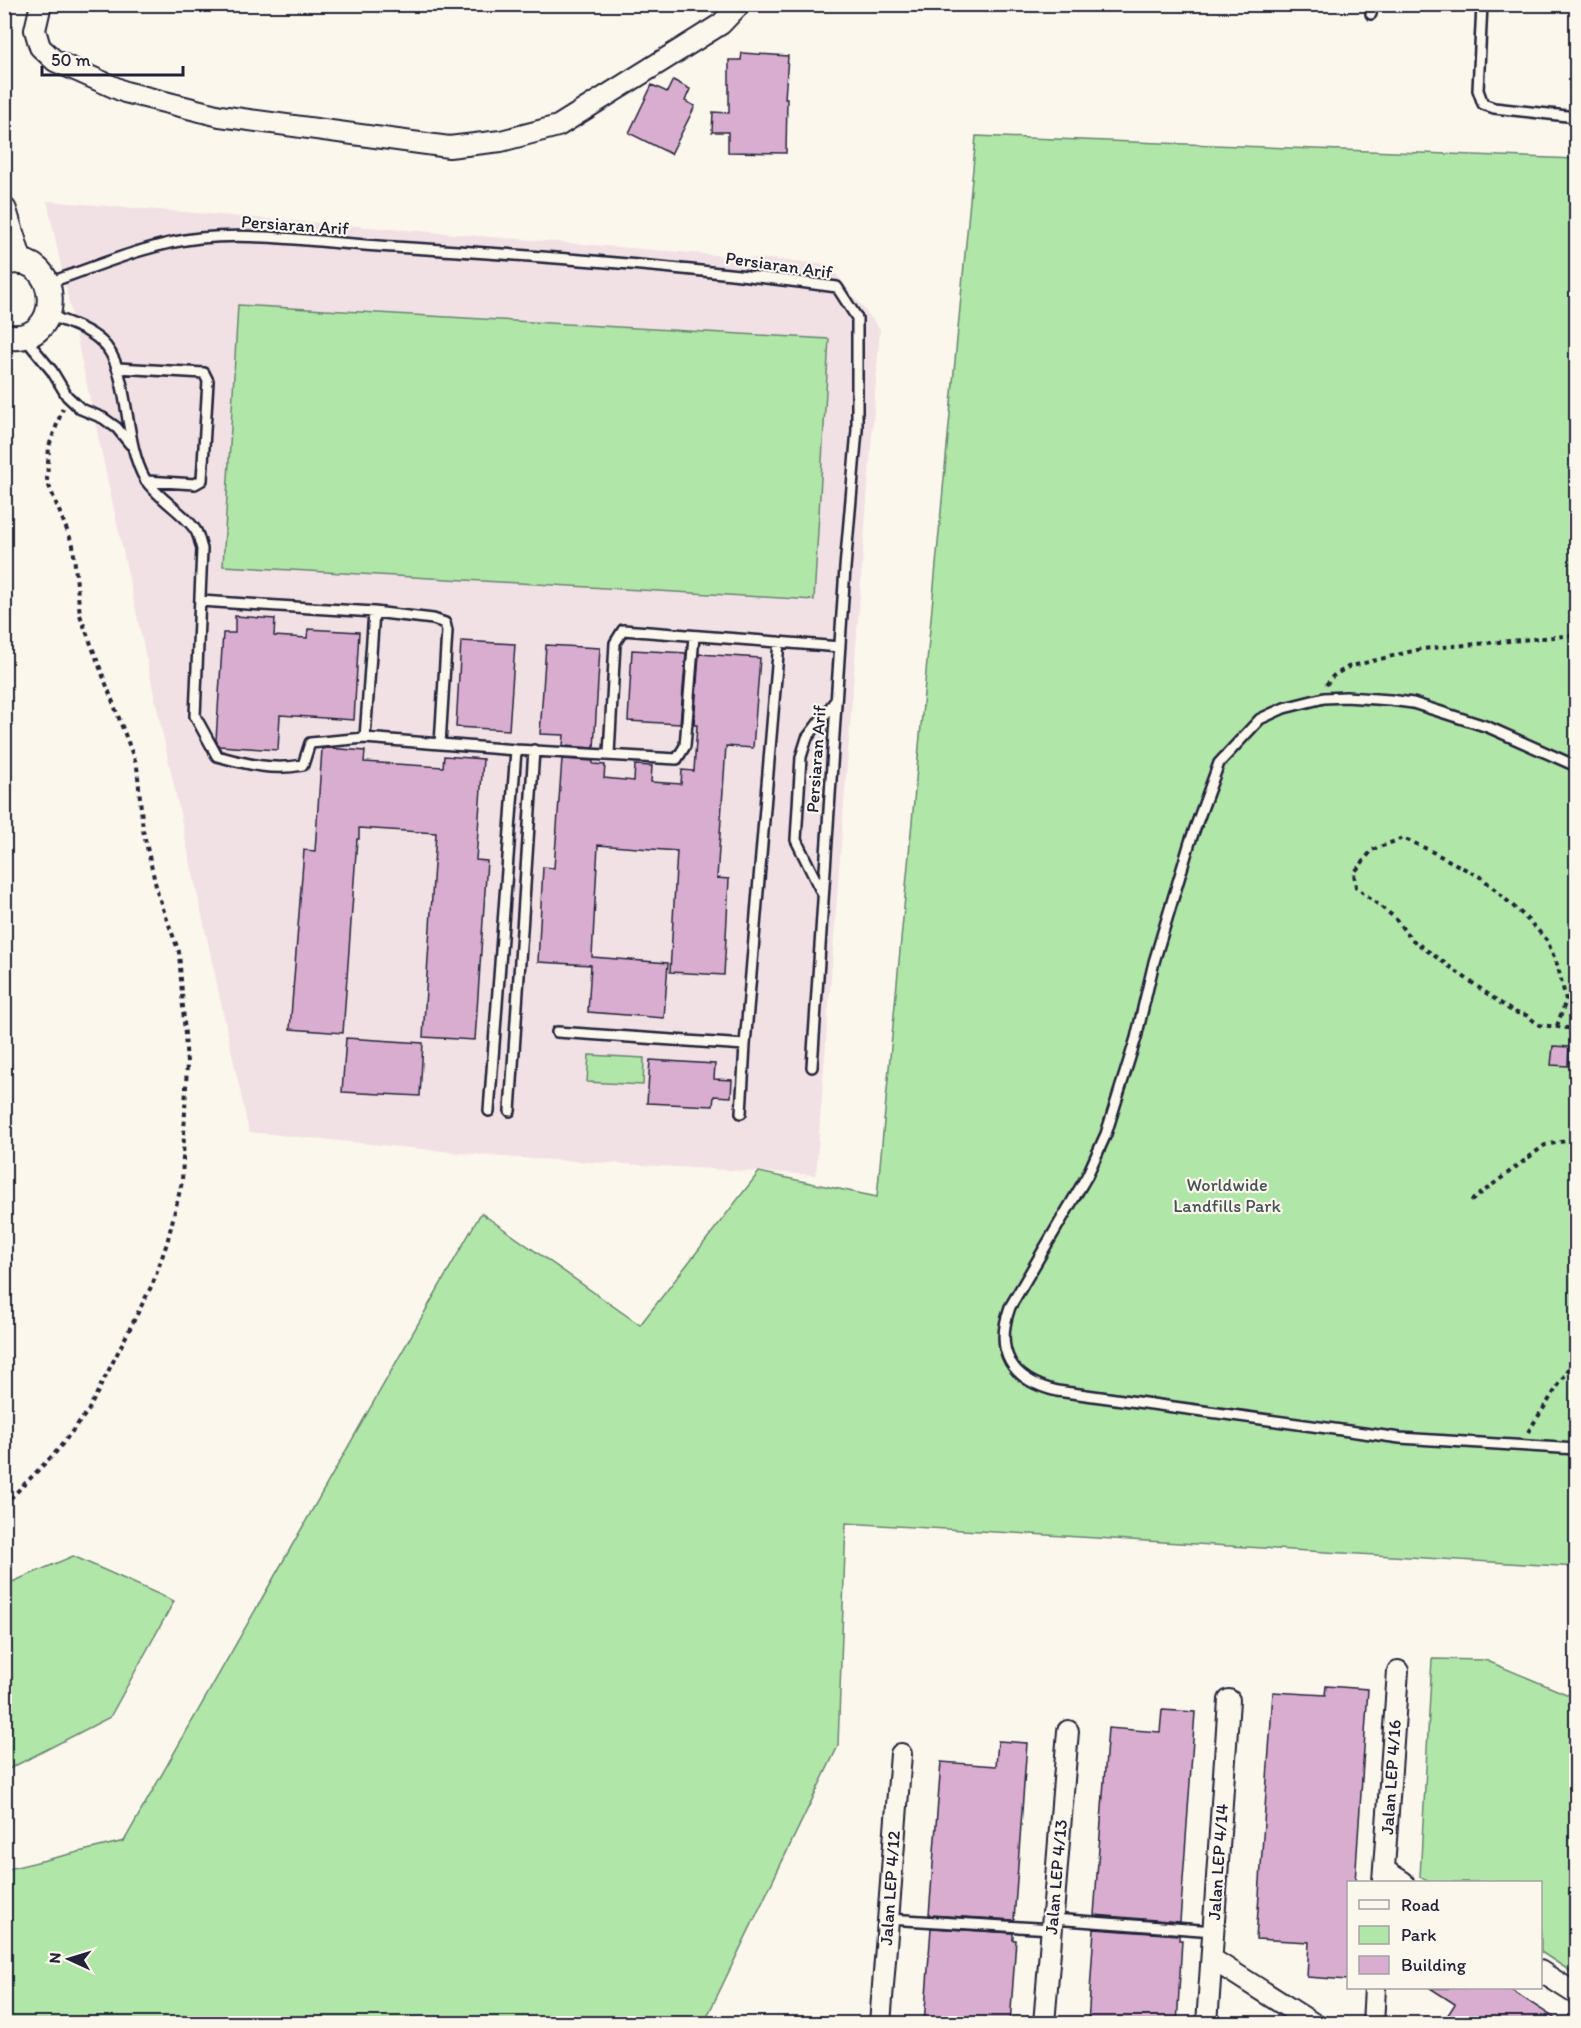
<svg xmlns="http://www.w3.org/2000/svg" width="1581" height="2028" font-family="Itim,sans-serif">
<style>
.built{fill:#f1e1e4}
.green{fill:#b0e6a8;stroke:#698472;stroke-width:1.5}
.building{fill:#d9add0;stroke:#22223b;stroke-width:1.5}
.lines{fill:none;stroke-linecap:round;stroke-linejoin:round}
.service-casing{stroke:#22223b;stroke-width:14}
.minor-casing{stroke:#22223b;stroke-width:24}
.tertiary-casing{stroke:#22223b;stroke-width:28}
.path{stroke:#22223b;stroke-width:4;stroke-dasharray:4.5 4.5;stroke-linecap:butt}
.service{stroke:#fbf7ec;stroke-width:9}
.minor{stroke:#fbf7ec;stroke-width:20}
.tertiary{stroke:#fbf7ec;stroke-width:24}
.labels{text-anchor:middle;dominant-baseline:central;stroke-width:4.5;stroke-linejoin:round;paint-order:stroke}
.street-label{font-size:18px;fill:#22223b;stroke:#fbf7ec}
.park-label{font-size:18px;fill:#465356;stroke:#fbf7ec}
</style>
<rect width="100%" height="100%" fill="#fbf7ec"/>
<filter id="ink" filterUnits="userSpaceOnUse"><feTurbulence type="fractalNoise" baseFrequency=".0167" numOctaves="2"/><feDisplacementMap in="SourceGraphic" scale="12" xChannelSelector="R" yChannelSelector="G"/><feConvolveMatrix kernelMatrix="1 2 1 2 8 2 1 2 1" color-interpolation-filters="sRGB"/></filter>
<g filter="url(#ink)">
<path class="built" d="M47,201L828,264L880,329L816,1175L502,1157L249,1132Z"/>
<path class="green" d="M976,136L1576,159V1567L846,1523L838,1746L704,2023H5L4,1870L124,1841L481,1213L640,1325L759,1172L877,1197Z
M238,305L829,339L814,600L223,566Z
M589,1055L644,1058L643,1085L587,1082Z
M73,1556L174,1601L110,1717L5,1771V1585Z
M1432,1659L1485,1660L1576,1698V1975L1541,1952L1540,1882H1429L1420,1877Z"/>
<path class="building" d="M742,53L788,56L785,99H787L786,153L728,152V132H712L713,112L729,113V60H741Z
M673,80L690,89L685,101L695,106L671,154L629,133L652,85L667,92Z
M235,616L275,619L274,636L307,638L308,629L359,632L354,720L280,715L278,750L219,746L216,740L223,633H235Z
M461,641L515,644L509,730L456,727Z
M546,645L600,648L594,748L563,746L564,735L540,734Z
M632,650L686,653L680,724L628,721Z
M699,654L760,658L753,748L726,746L717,878L729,879L724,975L670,972L677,851L598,845L592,957L668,963L664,1018L588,1012L591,965L538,962L543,867L554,868L562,759L593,761V764L605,765L604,778L634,781L635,765L652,766L651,782L681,784L682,770L694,771L697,725H694Z
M328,748L365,751L364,762L443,767L444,756L483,759L476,860L487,861L475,1040L423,1037L436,833L359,828V839H357L343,1033L290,1029L304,850L315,851L322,749Z
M346,1038L423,1043L420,1096L342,1092Z
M1553,1046L1569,1047L1568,1066L1551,1065Z
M650,1060L715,1064L714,1079L732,1080L731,1097L714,1096L713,1106L647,1103Z
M1326,1686L1368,1689L1355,1882H1348V1980L1307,1977L1309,1942L1256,1939L1273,1692L1325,1695Z
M1162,1710L1195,1712L1180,1922L1094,1915L1108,1728L1160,1732Z
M998,1741L1027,1743L1014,1920L929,1915L941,1762L996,1766Z
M931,1928L1013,1933V1940H1016L1010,2024H924Z
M1094,1929L1179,1935V1940H1182L1177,2024H1088Z
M1430,1988H1508L1564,2024H1442L1455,2004Z"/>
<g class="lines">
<g class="service-casing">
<path id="service" d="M1482,4L1478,90L1483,104L1494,108L1576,117
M1371,14L1372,4
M48,283C96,267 149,243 200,238C264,232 330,244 394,247C542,256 690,267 837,287L857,318V430L845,568L812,1067
M48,315C66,322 87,328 101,341C131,367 122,440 145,479C156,497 186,514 196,531C199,536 200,543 202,549L195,716L217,756C246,764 273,771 303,765L310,743L365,738L516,750L489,1111
M24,337L52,371L67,396L81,409L103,418L117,428L130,444
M118,368L204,373L208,381L202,480L195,484L146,481
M200,601L374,612L433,619L445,623L447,631L440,744
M365,738L374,612
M516,750L677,759L685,746L694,636
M609,754L615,643L623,630L840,647
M1576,766L1488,727L1413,703L1390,700L1346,697L1324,698L1284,708L1260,719L1219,763L1190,842L1154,962L1136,1038L1106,1134L1087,1176L1010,1307C994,1352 1011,1380 1057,1391L1400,1438L1576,1449
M822,893L796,840L801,757L807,738L836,700
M557,1032L745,1045
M510,1111L534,750
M741,1113L745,1045L779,642
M888,1919L1052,1929
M1053,1919L1214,1931"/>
</g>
<g class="minor-casing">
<path id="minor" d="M41,4L35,30L40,47L55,61L125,92L220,116L449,147L501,141L558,126L721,24L740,4
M1384,1870L1403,1882
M1383,1882L1398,1671
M1212,1959L1314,2024
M1540,1971L1576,1994
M880,2024L901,1754
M1044,2024L1068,1731
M1207,2024L1229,1700
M1373,2024L1375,1988"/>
</g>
<g class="tertiary-casing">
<path id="tertiary" d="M4,210L20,262
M4,263C62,247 68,349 4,336"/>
</g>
<path class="path" d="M1326,685L1333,676L1348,667L1421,649L1576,635
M1557,1026L1566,1000L1558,967L1547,940L1522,914L1482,878L1427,849L1403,838L1372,850L1354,873L1356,887L1394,917L1411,939L1513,1012L1526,1015L1539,1025L1576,1029
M1471,1201L1545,1145L1576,1139
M1528,1432L1576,1358
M4,1505L56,1452L88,1411L153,1283L167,1243L182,1182L187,1063L179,952L158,895L143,830L137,766L80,615L73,545L47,481L49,446L63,408"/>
<use href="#service" class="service"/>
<use href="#minor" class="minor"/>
<use href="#tertiary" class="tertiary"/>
</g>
</g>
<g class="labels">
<g class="street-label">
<text transform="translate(295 225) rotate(4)">Persiaran Arif</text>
<text transform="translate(779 265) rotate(8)">Persiaran Arif</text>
<text transform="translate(816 759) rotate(-86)">Persiaran Arif</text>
<text transform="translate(1391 1777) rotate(-86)">Jalan LEP 4/16</text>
<text transform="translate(1218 1862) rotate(-86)">Jalan LEP 4/14</text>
<text transform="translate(1056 1877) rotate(-85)">Jalan LEP 4/13</text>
<text transform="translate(890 1888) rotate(-86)">Jalan LEP 4/12</text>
</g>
<g class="park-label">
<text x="1227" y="1185">Worldwide<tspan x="1227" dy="21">Landfills Park</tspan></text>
</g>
</g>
<rect width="1581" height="2028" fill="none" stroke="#fbf7ec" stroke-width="24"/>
<rect x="12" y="12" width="1557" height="2004" fill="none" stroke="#22223b" stroke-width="2" filter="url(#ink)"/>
<rect x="1347" y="1881" width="195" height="108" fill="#fbf7ec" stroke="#a4a2a5" stroke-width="1.5"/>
<rect x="1359" y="1900" width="30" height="9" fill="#fbf7ec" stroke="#a4a2a5" stroke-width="1.5"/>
<text x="1401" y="1911" font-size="18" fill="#22223b">Road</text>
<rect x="1359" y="1926" width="30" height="18" fill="#b0e6a8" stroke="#a4a2a5" stroke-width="1.5"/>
<text x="1401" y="1941" font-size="18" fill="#22223b">Park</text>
<rect x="1359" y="1956" width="30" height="18" fill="#d9add0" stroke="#a4a2a5" stroke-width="1.5"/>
<text x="1401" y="1971" font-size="18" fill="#22223b">Building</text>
<g transform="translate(69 1959) rotate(274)" stroke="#fbf7ec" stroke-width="4.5" paint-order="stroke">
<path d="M0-4.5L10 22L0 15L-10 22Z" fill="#22223b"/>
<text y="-9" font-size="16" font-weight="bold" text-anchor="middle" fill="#22223b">N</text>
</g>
<path d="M42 66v9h141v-9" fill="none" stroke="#22223b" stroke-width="3"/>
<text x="51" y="66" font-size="18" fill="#22223b" stroke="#fbf7ec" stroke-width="4.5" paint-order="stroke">50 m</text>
</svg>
